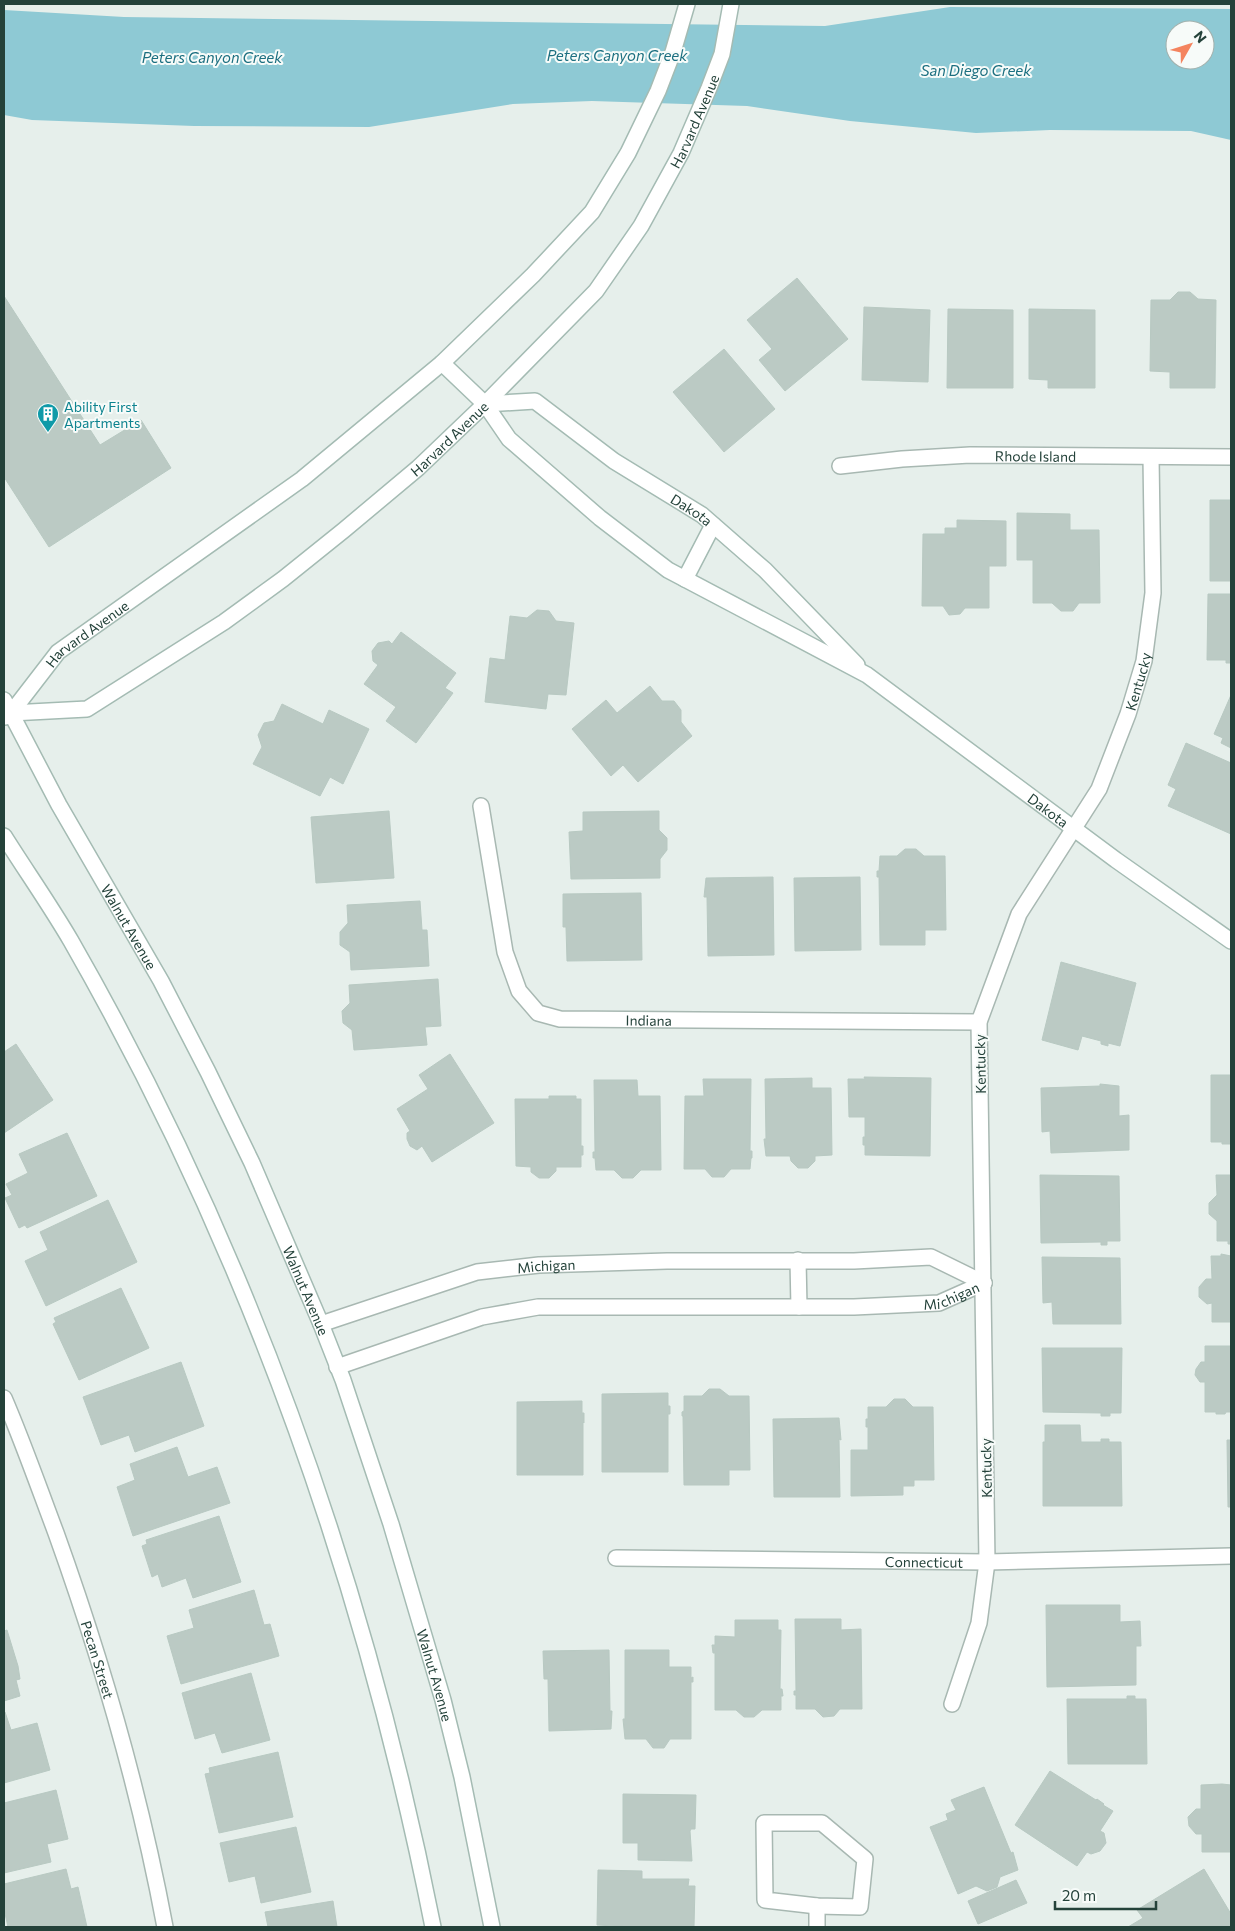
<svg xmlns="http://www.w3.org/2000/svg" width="1235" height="1931" font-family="Commissioner,sans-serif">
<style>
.water{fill:#8ec9d4;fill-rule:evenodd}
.building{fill:#bbcac4;stroke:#b8c9c2}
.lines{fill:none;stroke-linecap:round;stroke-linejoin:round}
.street-casing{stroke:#a8b8b2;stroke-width:18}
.secondary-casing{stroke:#a4bbb3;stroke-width:18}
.street{stroke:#fff;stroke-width:15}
.secondary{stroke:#fff;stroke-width:15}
.labels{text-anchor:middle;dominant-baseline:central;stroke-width:4;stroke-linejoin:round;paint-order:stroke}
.street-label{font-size:14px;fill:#24423a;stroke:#f7fbf9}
.culture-label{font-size:14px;fill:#0d838f;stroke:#f7fbf9;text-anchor:start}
.water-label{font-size:15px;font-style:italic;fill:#1c6f80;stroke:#f7fbf9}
</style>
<rect width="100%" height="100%" fill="#e6efeb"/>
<path class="water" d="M950,7L1231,9V140L1191,131L1050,130L976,133L850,121L747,106L592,101L513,104L369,127L194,126L32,120L4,115V10L124,17L825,26ZM1175,30H1205V60H1175Z"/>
<path class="building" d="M797,278L848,339L785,391L759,360L772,349L747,320Z
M1178,292H1190L1198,299L1216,300L1215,388H1170V372L1150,371L1151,300H1170Z
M4,296L100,445L141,420L171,468L49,547L4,477Z
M864,307L930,310L928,382L862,380Z
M948,309L1013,310V388H947Z
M1029,309L1095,310V388H1048V380L1029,379Z
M724,349L775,409L724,452L673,392Z
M1210,500H1231V581H1210Z
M1017,513L1070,514V530H1099L1100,603H1079L1073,611H1061L1052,603H1033V560H1017Z
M957,520L1006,521V566H989V608H965L960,614L949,615L943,606H922L923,534H945V528H957Z
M1208,594H1231V663H1226V660H1207Z
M537,610L549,611L556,621L574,623L566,695L548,694L546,709L485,702L490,658L505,660L510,616L527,618Z
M401,632L456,673L445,688L453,693L416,743L386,721L396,707L364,684L378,665L373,661L372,651L378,643L389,641L392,644Z
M650,686L662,701H674L681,710V722L692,736L638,782L623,765L611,776L572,729L606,700L617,713Z
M1231,695V748L1221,743L1223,738L1214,734Z
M282,704L323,724L329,710L369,729L343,784L330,777L320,796L253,764L262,747L258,735L264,723L274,721Z
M1186,743L1231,763V834L1168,806L1176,789L1168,785Z
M389,811L394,878L316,883L311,817Z
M659,811V830L667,838V850L660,859V878L571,879L569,832L583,831V812Z
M905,849H916L924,856H945L946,930H925V945H880L879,877H877V871H879L880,856H897Z
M773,877L774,955L708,956L707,897H704L706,878Z
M860,877L861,950L795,951L794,878Z
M641,893L642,960L567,961L566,927H563V894Z
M420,901L422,930H427L429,966L351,970L350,952L340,945V932L348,923L347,905Z
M1061,962L1136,983L1120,1046L1108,1043V1046L1101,1044V1041L1082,1036L1078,1050L1042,1040Z
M438,979L441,1026L425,1027L427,1045L354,1050L352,1030L343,1023L342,1011L350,1003L349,985Z
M16,1044L53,1100L4,1133V1052Z
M450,1054L494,1123L432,1162L422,1146L417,1150L410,1146L407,1139V1133L410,1131L397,1109L428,1089L419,1075Z
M1211,1075H1231V1144H1222V1142H1211Z
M864,1077L931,1078L930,1156L865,1155V1145H863V1137H865V1117H849L848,1079H865Z
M812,1078V1088H831L832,1155L815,1156V1161L808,1168H798L791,1161L790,1156H766L764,1139H766L765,1079Z
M703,1079H751L750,1151H752V1158H751L750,1169H731L724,1177H712L705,1169H684L685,1096H704Z
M594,1080H637L638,1096H660L661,1170H641L633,1178H622L614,1170H596L595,1158H593V1152H595Z
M1100,1084L1119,1086V1116L1129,1115V1150L1051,1153L1050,1131L1042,1132L1041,1088L1100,1086Z
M549,1096H576V1099H581V1146H583V1155H581V1167H556V1171L549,1178H539L531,1172V1167L516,1166L515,1099H549Z
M67,1133L97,1196L27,1228L25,1225L19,1228L5,1198L12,1195L6,1184L28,1173L19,1154Z
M1040,1175L1119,1176L1120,1241H1107V1245H1101V1242L1041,1243Z
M1216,1175H1231V1244H1228V1241H1217V1221L1209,1214V1203L1217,1195Z
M108,1200L137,1262L46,1306L25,1261L48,1250L40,1232Z
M1221,1254L1231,1256V1322H1212V1303L1207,1304L1199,1297V1287L1206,1279H1212L1211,1256H1221Z
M1042,1257L1120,1258L1121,1324H1053L1052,1302L1043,1303Z
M121,1288L149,1348L79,1380L53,1324L56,1322L54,1318Z
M1205,1346H1231V1412H1226L1225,1414H1216V1412H1205V1382H1200L1195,1375L1196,1369L1201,1362H1205Z
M1042,1348H1122L1121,1413H1110V1416H1101V1413L1043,1412Z
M181,1362L204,1426L135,1452L129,1435L101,1445L83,1397Z
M709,1389H720L729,1396H749L750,1470H729V1485H684L683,1416H682V1412L684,1411V1396H702Z
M668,1393V1406H670V1414H668V1472H602V1394Z
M894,1399H905L913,1407H933L934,1480H914V1486H903V1495L851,1496V1450H868V1427H866V1419H868V1407H886Z
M582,1401V1413H584V1423L583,1422V1475H517V1402Z
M839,1418L841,1440L839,1439L840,1497H774L773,1419Z
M1045,1425H1080L1081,1442H1101V1439H1109V1442H1121L1122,1506H1043V1442H1045Z
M1227,1440H1231V1507H1228Z
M177,1447L188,1477L217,1467L230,1503L133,1536L117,1487L135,1480L130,1464Z
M219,1516L241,1582L193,1598L186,1578L162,1587L158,1574L152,1577L142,1546L147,1544L146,1540Z
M254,1590L264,1625L270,1624L279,1656L181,1684L167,1636L194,1628L189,1610Z
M1046,1605H1120V1622L1140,1621L1141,1646H1136V1685L1047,1687Z
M795,1619H841V1630L861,1629L862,1709H840L834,1716L823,1717L815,1709H796V1695H794V1691H796Z
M735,1620H778V1630H781L780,1689H782L783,1696H781V1710H762L754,1717H744L736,1710H715V1653H713L712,1645H715V1636L735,1637Z
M7,1630L18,1666L20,1679L16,1680L20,1696L4,1701V1631Z
M609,1650L610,1711H612L611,1729L549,1731L548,1679H544L543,1651Z
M625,1650H669V1667H691V1678L693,1677V1682H691V1739H670L664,1748H653L646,1739H625L623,1719H625Z
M251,1673L270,1740L222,1753L215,1733L195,1739L182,1693Z
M1127,1696H1135V1699H1146L1147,1764H1068L1067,1699H1127Z
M4,1712H5L11,1730L37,1723L50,1770L4,1783Z
M278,1752L293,1817L219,1833L205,1774L210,1773L209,1768Z
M1050,1771L1096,1800L1097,1799L1104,1804L1103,1805L1113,1811L1100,1831L1104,1833L1106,1843L1100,1851L1091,1854L1087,1852L1077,1866L1015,1825Z
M1222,1784L1231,1785V1852H1202V1834H1196L1189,1826L1188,1817L1196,1809H1201V1785Z
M984,1787L1011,1853L1013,1852L1018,1870L1000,1877L997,1887L987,1891L976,1886L958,1894L930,1827L948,1820L946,1814L956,1810L951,1800Z
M56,1790L68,1839L47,1844L51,1862L4,1873V1803Z
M623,1794L696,1795L695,1829H691L690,1831L692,1861L638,1860V1843H623Z
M296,1827L311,1892L261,1903L255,1876L229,1882L220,1843Z
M66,1869L71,1889L78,1887L87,1927H8L4,1909V1884Z
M1204,1869L1231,1914V1927H1128L1143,1918L1137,1910Z
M598,1870L642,1871V1879H689L688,1886H695L694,1927H632L597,1925Z
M1016,1880L1027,1903L978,1924L968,1901Z
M333,1901L337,1927H268L265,1912Z"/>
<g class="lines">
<g class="street-casing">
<g id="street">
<path id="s1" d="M840,466L902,459L970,455L1231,457"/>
<path id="s2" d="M481,806L505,952L519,991L538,1013L560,1019L979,1022"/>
<path d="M798,1260L799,1307"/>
<path id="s3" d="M321,1324L477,1272L539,1265L667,1261H854L931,1257L984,1283"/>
<path id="s4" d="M337,1367L482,1317L538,1307H854L939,1303L984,1283"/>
<path id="s5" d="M4,1398C23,1442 39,1488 56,1533C102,1661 140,1793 165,1927"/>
<path id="s6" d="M616,1558L987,1562L1231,1556"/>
<path id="s7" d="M952,1704L979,1623L987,1562L979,1022L1019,914L1099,789L1128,714L1144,661L1153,593L1151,457"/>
<path d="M764,1823H822L865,1859L860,1907L817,1906L765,1900Z"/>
<path d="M817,1927V1906"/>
</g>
</g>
<g class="secondary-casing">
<g id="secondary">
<path id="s8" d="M442,363L485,404L509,439L600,518L668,570L867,675L1116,860L1231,941"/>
<path id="s9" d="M485,404L535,401L614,461L702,515L765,570L857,665"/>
<path d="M685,579L713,525"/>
<path id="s10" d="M4,700L59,805L161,981L208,1072L252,1163L321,1324L343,1380L391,1524L443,1700L462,1777L492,1927"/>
<path id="s11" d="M11,713L87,709L224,622L283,579L344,530L418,468L485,404L596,291L641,226L681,153L709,88L722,54L731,4"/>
<path id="s12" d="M5,717L11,713L58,652L302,479L442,363L533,275L592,212L628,153L658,91L673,52L687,4"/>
<path d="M4,836C26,871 50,905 71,941C248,1250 364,1578 433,1927"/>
</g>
</g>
<use href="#street" class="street"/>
<use href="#secondary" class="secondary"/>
</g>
<defs>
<g id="building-pin" transform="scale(1.125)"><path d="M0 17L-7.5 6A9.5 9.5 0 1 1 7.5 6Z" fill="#0f9aa8" stroke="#f7fbf9"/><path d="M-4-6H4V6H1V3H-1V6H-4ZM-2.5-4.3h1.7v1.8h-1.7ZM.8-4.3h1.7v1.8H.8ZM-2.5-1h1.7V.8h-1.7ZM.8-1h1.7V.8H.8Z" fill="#fff"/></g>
</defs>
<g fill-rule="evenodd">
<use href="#building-pin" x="48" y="414"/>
</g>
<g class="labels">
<g class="street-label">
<text stroke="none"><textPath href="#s11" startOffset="934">Harvard Avenue</textPath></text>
<text stroke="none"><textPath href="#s11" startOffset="529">Harvard Avenue</textPath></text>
<text stroke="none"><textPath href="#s1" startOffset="196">Rhode Island</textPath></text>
<text stroke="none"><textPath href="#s9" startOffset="241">Dakota</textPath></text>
<text stroke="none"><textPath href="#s12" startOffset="118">Harvard Avenue</textPath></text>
<text stroke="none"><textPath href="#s7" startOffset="1065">Kentucky</textPath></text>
<text stroke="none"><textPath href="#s8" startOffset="759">Dakota</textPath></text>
<text stroke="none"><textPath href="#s10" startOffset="259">Walnut Avenue</textPath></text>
<text stroke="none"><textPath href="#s2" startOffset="330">Indiana</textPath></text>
<text transform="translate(980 1064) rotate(-91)">Kentucky</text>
<text stroke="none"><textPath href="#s3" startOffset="234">Michigan</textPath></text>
<text stroke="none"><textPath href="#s10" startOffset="664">Walnut Avenue</textPath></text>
<text stroke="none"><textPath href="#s4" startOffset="625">Michigan</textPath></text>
<text transform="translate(986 1468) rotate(-91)">Kentucky</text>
<text stroke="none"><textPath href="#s6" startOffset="308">Connecticut</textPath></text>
<text stroke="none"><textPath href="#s5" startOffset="278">Pecan Street</textPath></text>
<text stroke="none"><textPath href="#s10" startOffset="1070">Walnut Avenue</textPath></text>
</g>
<g class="culture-label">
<text x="64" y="406">Ability First<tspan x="64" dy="16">Apartments</tspan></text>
</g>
<g class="water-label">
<text x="617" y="55">Peters Canyon Creek</text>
<text x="212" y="57">Peters Canyon Creek</text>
<text x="976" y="70">San Diego Creek</text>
</g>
</g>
<rect width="1235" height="1931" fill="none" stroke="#24423a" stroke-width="10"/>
<g transform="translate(1190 45) rotate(51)"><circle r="24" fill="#f7fbf9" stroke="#a3b1ad"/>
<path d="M0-4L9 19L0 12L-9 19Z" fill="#f4845f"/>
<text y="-8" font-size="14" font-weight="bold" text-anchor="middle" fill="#24423a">N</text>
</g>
<path d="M1055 1901v8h101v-8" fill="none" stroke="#24423a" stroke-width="2.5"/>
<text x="1062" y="1901" font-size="15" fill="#24423a" stroke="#f7fbf9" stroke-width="4" paint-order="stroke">20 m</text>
</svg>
